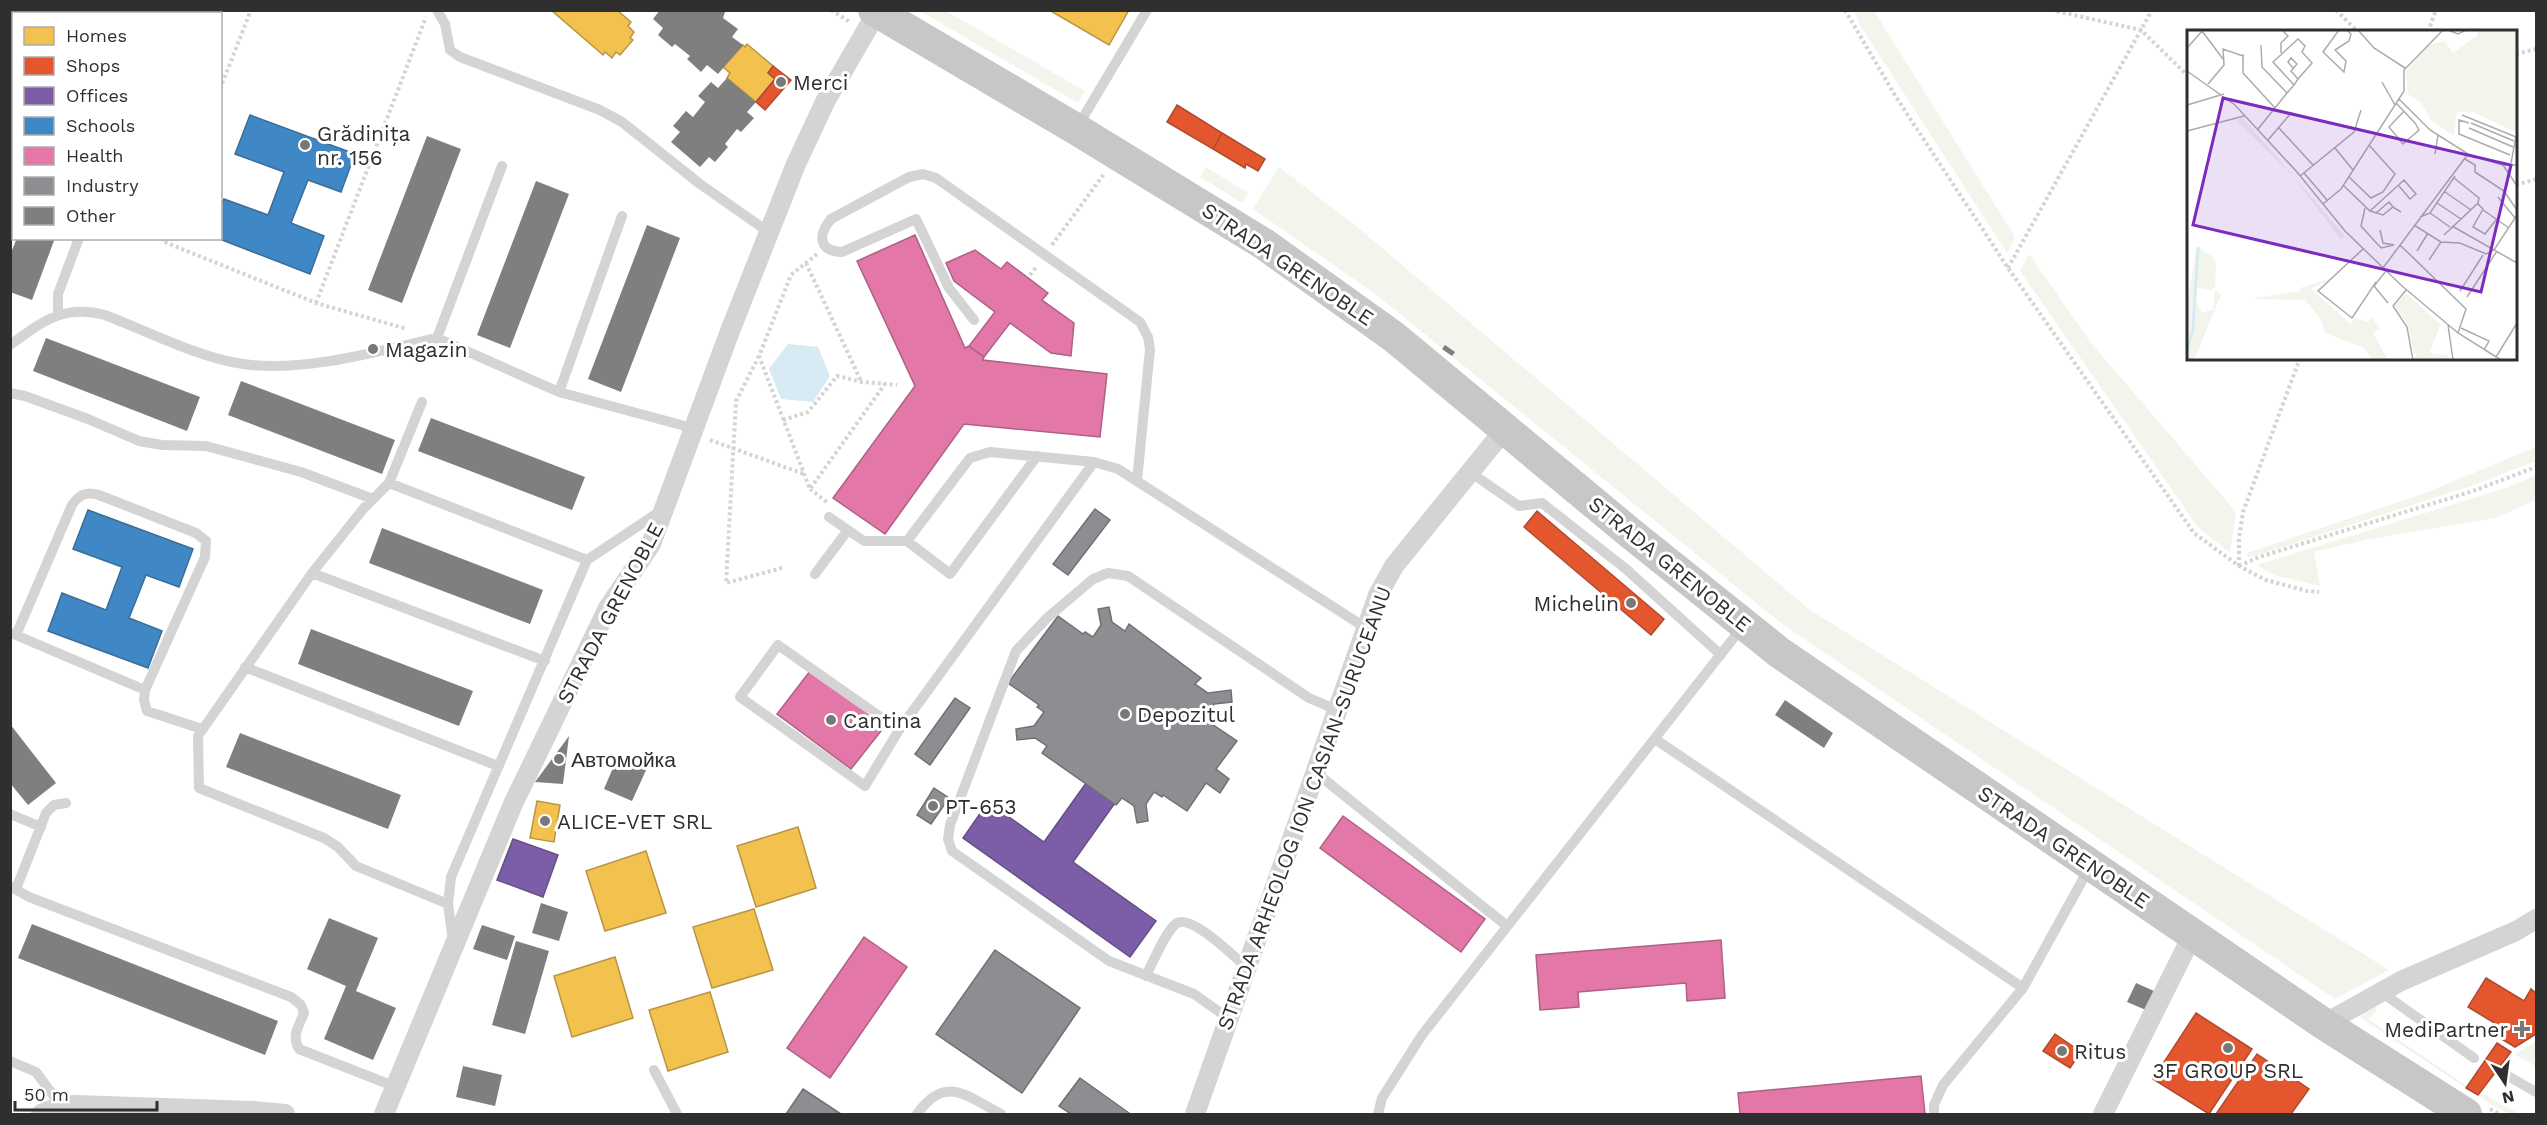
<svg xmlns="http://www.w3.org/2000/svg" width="2547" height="1125" font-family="'Work Sans',sans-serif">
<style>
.green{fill:#f1f5ec}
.water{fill:#d8eaf3}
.homes{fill:#f2c14e;stroke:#b89545;stroke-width:1.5}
.shops{fill:#e4572e;stroke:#ae4b2e;stroke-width:1.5}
.offices{fill:#7b5ea7;stroke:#645083;stroke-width:1.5}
.schools{fill:#3f88c5;stroke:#3a6d98;stroke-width:1.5}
.health{fill:#e377a8;stroke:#ad6184;stroke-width:1.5}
.industry{fill:#8d8d92;stroke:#717174;stroke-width:1.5}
.building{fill:#7f7f7f}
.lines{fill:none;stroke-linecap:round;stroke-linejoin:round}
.path{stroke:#d4d4d4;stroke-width:4;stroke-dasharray:3 3;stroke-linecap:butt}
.lane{stroke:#d4d4d4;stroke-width:10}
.street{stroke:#d4d4d4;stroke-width:20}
.primary{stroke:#c7c7c7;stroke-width:32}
.poi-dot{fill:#787878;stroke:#fff;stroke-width:2}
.labels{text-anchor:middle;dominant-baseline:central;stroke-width:6;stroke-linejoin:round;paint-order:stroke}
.poi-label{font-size:21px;fill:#2f2f2f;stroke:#fff;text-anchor:start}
.street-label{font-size:21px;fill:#2f2f2f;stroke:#fff}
.inset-river{fill:none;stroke:#d8eaf3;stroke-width:3}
.inset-road{fill:none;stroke:#acacac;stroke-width:1.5}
.view{fill:#7b2cbf;fill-opacity:0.15;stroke:#7b2cbf;stroke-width:3}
.inset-edge{fill:none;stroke:#2f2f2f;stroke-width:3}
</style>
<rect width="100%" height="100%" fill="#fff"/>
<path class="green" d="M920,11H946L1085,91L1078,103Z
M1854,11H1874L2015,237L2007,253L1860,25Z
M1206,167L1248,193L1242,203L1200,177Z
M1279,167L1356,226L1810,610L2389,970L2335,999L1781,623L1374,293L1253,209Z
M2029,254L2091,343L2236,512L2230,553L2198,527L2020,271Z
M2536,447V461L2471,486L2248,558L2247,553L2428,492Z
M2536,475V500L2495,518L2370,539L2314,552L2320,586L2274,575L2257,565L2506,488Z
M2376,1007L2377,1011L2368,1019L2467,1086L2466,1088L2361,1018V1015Z
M2536,1041L2535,1066L2515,1055Z
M2480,1092L2519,1114C2504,1115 2490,1103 2478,1095Z"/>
<path class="water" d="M788,344L818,347L830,376L813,402L781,399L769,369Z"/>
<path class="homes" d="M551,10H617L631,22L628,26L634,32L630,38L633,40L620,55L616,52L612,58L605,52L603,55Z
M1049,10H1129L1109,45Z
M747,44L773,66L768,73L775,79L756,102L727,78L730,73L723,67L743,45L745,47Z
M537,801L560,805L554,842L530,838Z
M798,827L816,888L756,907L737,846Z
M646,851L666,913L605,931L586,871Z
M754,909L773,970L712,988L693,927Z
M615,957L633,1018L572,1037L554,976Z
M710,992L728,1052L668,1071L649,1010Z"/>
<path class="shops" d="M773,66L791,80L765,110L756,102L775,79L768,73Z
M1177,105L1222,133L1213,149L1167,122Z
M1222,133L1265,159L1258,171L1246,164L1245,168L1213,149Z
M1537,511L1664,619L1651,635L1524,527Z
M2486,978L2524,1001L2531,989L2536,993V1034L2515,1047L2500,1038L2506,1030L2468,1007Z
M2196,1013L2252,1049L2209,1114L2153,1079Z
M2055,1034L2081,1052L2070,1068L2043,1051Z
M2497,1043L2511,1052L2478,1095L2466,1088Z
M2257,1054L2309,1089L2291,1114H2216Z"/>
<path class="offices" d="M1086,783L1115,803L1073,862L1156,921L1130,957L963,838L988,802L1044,842Z
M513,839L558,855L543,897L497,880Z"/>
<path class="schools" d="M250,115L355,154L341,192L308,180L291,223L324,236L310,274L217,238H220V208L224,199L268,215L284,172L235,154Z
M88,510L193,549L179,587L146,575L129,618L162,631L148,668L48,631L62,593L106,610L122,567L73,549Z"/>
<path class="health" d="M915,235L965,348L969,346L984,357L983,360L1107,374L1100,437L964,424L885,534L833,498L915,386L857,261Z
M975,250L1001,269L1007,262L1048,293L1042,300L1074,323L1071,356L1051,353L1010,323L984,357L969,346L995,312L954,281L946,263Z
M810,671L885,726L851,769L777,714Z
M1343,816L1485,919L1461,952L1320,848Z
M864,937L907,967L830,1078L787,1048Z
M1721,940L1725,998L1687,1001L1686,983L1578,992L1579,1007L1540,1010L1536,955Z
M1921,1076L1925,1114H1740L1738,1093Z"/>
<path class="industry" d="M1095,509L1110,520L1068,575L1053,564Z
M1109,607L1112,622L1125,631L1129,624L1201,678L1195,684L1208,693L1231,690L1232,702L1214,704L1207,715L1214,721L1212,724L1237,741L1216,769L1229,779L1220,793L1206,783L1187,811L1163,795L1162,797L1154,792L1146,804L1148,821L1137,823L1134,806L1122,798L1116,805L1042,753L1047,746L1035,738L1017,740L1016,729L1034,726L1044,712L1037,707L1039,705L1008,683L1058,616L1083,634L1085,632L1093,637L1101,625L1098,609Z
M955,698L970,708L930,765L915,754Z
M934,788L949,798L931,824L917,815Z
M995,950L1080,1008L1022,1093L936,1034Z
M1080,1078L1129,1113L1128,1114H1071L1059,1106Z
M803,1089L841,1114H786Z"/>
<path class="building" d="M107,10H146L144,14H106Z
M660,10H723L725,12L723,18L738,29L732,37L743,45L718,74L707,65L701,72L687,59L690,56L675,44L672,47L658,35L663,28L653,19Z
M727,78L756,102L747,112L754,118L741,132L737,129L725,144L728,147L715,162L709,157L700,167L671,142L680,132L673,126L686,111L693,117L705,102L698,96L711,82L718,88Z
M427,136L461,149L402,303L368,290Z
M536,181L569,194L510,348L477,335Z
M647,225L680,238L621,392L588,379Z
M17,238H55L32,300L10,292V255Z
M46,338L200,397L187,431L33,371Z
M1445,345L1455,352L1452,356L1442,349Z
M241,381L395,440L382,474L228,415Z
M431,418L585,477L572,510L418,451Z
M382,528L543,590L530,624L369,563Z
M311,629L473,691L459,726L298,664Z
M1785,700L1833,733L1824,748L1775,715Z
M10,724L56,783L28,805L10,783Z
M240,733L401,795L388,829L226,767Z
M569,736L563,784L535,782Z
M618,756L647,768L632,801L604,789Z
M541,903L568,912L559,941L532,933Z
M329,918L378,938L356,991L396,1008L373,1060L324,1039L346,986L307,969Z
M32,924L278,1021L265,1055L18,958Z
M482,925L515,936L507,960L473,949Z
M516,941L549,951L525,1034L492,1025Z
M2136,983L2154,991L2146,1010L2127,1002Z
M463,1066L502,1075L495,1106L456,1097Z"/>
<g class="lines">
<path class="path" d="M831,10L850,22
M1845,10L1896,97L2008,268L2194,533L2239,566L2266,580L2307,591L2319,592
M2051,10L2141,30L2188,76
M2336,10L2358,32
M2428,32L2436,10
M2516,54L2536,49
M220,89L251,10
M2516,185L2536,179
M163,238L162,241L316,303L407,329
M1052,245L1104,174
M817,254L791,275L759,356L810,489L885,384
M806,263L861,381
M2008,268L2152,10
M1030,275L1037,266
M316,303L426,17
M759,356L736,401L726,583L782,568
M783,420L808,412L837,376L862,382L897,385
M710,440L804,474
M810,489L828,503
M2239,566L2259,557L2473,491L2536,467
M2239,566V539L2243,512L2300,358
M2490,1109L2500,1114"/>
<path class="lane" d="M437,10L445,24L450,50L460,57L600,110L622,122L700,184L770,233
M82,14L83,10
M165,14L166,10
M1078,126L1147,10
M502,166L437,338L559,392L696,429
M10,208L14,200
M58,315V294L79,238
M974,320L949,288L916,219L842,252C818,251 818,235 831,219L909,177L923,174L936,178L1140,322L1148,337L1150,349L1137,481
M10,345C43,321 64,304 105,315C147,331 199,358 243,364C302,373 379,351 437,338
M559,392L622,216
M10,393L25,396L88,419L139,441L162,445L206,446L301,472L373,499
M422,402L389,483L364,508L312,573L198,736L199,788L324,838L338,847L356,866L448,904
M1470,472L1519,506L1542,503L1626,569L1721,655
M389,483L587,560
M829,517L864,541H907L970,458L990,452L1094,462L1118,469L1366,628
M907,541L950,574L1037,456
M312,573L545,661
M815,574L848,530
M11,633L145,690
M16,635L72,505C79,495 86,491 99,495L196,533L206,541L205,557L145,690L144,700L147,711L202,729
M245,667L498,766
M899,730L778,645L740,697L865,786L899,730L1094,462
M1655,739L2023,988
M1315,772L1507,926
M10,814L41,827
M10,886L29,897L291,997L301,1005L304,1013C299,1026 291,1036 299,1049L396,1087
M16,889L46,813L54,805L66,803
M453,941L448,904L451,877L587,560L662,510
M1146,976C1152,964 1166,930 1177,923C1192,915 1235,957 1246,967
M2381,992L2474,1058
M1228,1018L1194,994L1109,961L952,851L948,839L950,825L1016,651L1047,618L1093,579L1108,573L1128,576L1309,698L1337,710
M10,1061L36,1072L61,1106
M654,1070L677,1114
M2508,1076L2536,1092
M917,1114C946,1074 966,1096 1001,1114
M1378,1114L1382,1098L1422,1035L1743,626
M1934,1114V1105L1943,1085L2023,988L2082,881L2086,867"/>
<path class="street" d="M2324,1024L2401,981L2516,931L2536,919
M41,1114L61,1106L75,1105L253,1111L285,1114
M384,1114L513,804L608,608L651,544L730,331L796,164L826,100L877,12
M1195,1114L1378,595L1394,566L1505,429
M2103,1114L2193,934"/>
<path class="primary" d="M874,10L1076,129L1264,244L1394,337L1629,532L1780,653L2324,1024L2466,1114"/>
</g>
<g class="poi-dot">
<circle cx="781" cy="82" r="6"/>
<circle cx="305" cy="145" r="6"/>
<circle cx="373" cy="349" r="6"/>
<circle cx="1631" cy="603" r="6"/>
<circle cx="1125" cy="714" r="6"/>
<circle cx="831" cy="720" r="6"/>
<circle cx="559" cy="759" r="6"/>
<circle cx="933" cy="806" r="6"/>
<circle cx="545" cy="821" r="6"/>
<path d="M2519 1020h6v6h6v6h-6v6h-6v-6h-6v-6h6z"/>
<circle cx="2228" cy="1048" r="6"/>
<circle cx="2062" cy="1051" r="6"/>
</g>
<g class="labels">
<g class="poi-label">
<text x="793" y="82">Merci</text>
<text x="317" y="133">Grădinița<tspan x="317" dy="24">nr. 156</tspan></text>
<text x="385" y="349">Magazin</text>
<text x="1619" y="603" text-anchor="end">Michelin</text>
<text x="1137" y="714">Depozitul</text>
<text x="843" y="720">Cantina</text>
<text x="571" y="759">Автомойка</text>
<text x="945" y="806">PT-653</text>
<text x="557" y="821">ALICE-VET SRL</text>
<text x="2508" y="1029" text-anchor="end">MediPartner</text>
<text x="2074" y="1051">Ritus</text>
<text x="2228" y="1070" text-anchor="middle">3F GROUP SRL</text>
</g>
<g class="street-label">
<text transform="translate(1288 264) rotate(34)">STRADA GRENOBLE</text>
<text transform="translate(1670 564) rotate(39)">STRADA GRENOBLE</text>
<text transform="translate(610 613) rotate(-62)">STRADA GRENOBLE</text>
<text transform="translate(1304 808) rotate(-70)">STRADA ARHEOLOG ION CASIAN-SURUCEANU</text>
<text transform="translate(2064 847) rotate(34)">STRADA GRENOBLE</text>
</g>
</g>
<g transform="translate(2187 30)">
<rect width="330" height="330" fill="#fff"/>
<path d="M291,0H330V103L287,82H270L267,106L244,90L235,74L221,64L219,42L240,16L257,11L266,23L291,5ZM56,88L158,206L154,210L106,146L49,90ZM10,216L27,228L29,235L28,257L24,260L9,257L8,268L15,283L26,280L28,259L34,265L7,330H0V272ZM145,248L124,259L164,294L168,288L181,292L184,287L193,298L186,303L200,328L206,330H185L177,318L138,303L133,288L118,270L63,269L113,261V258ZM219,263L262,302L253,295L243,323L262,326L261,330H226L231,323L227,324L220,293L207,276Z" fill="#f1f5ec"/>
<path class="inset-river" d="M0,320L6,300L11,217"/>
<path class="inset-road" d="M152,0L136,22L157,42L159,31L148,20L162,11L164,4L160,0M171,0L187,18L218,38M261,0L271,4L279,0M15,1L36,29M74,15L75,37L100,63M0,18L16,0M94,23V13L101,6L95,0M56,24V43L88,78M106,38L101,32L104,28L110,34L104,41L111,49M0,41L48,75L110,142L158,201L215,256L271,303L314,330M195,52L208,75M21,54L37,35L36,19L56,26M212,69L243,100L281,124L315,135H330M209,73L228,93L232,100L216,114L202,97L217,81M0,75L37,64M275,85L329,107L324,133M282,93L272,90V104L323,125M284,93L327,111M91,97L126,135M282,98L326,117M71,99L100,63L107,55L111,49L125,33L115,22L118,16L111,9L86,32L107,55M0,101L57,86M81,110L105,82M148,118L166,140M248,124L251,105M278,129L288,135V142L317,161L330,180M316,135L330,156M117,143L140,170M113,146L167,102L174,80M162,147L184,168L196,162L208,144L182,115M156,155L183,181L196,185L206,177L214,182M258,162L284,180M311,167L328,188M250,173L274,189M136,174L154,159L217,61V40L256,0M291,174L296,179L286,197L298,204L309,190M178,178L174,196L194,218L207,215L196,213L193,200M296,180L322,198M183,181L217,150L229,164L223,169L212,156M189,183L202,172L206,177M243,183L263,197M233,187L243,183L268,146M227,195L254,212L242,230M265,196L330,233M257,205L291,173L292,168L267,148M254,212L273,213L299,224L307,220L330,185M213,215L279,279L271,303M176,219L131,261L165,288L189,252M230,221L241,203M196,238L281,124M199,241L187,256L201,273M219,260L206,276L220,297L226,330M273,261L296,225M280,267L310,221M261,295L266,330M274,298L302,311L297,320M309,327L330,293"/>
<path class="view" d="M36,68L324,135L294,262L6,195Z"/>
<rect width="330" height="330" class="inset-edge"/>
</g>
<rect width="2547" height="1125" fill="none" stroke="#2f2f2f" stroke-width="24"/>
<rect x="12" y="12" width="210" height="228" fill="#ffffff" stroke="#acacac" stroke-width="1.5"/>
<rect x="24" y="27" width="30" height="18" fill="#f2c14e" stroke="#acacac" stroke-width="1.5"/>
<text x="66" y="42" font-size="18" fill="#2f2f2f">Homes</text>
<rect x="24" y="57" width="30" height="18" fill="#e4572e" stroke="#acacac" stroke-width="1.5"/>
<text x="66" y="72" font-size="18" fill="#2f2f2f">Shops</text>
<rect x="24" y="87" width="30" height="18" fill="#7b5ea7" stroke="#acacac" stroke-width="1.5"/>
<text x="66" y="102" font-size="18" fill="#2f2f2f">Offices</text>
<rect x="24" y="117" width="30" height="18" fill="#3f88c5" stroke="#acacac" stroke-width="1.5"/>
<text x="66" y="132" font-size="18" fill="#2f2f2f">Schools</text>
<rect x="24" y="147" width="30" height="18" fill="#e377a8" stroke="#acacac" stroke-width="1.5"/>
<text x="66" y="162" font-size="18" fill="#2f2f2f">Health</text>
<rect x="24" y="177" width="30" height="18" fill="#8d8d92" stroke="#acacac" stroke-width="1.5"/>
<text x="66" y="192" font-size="18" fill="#2f2f2f">Industry</text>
<rect x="24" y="207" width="30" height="18" fill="#7f7f7f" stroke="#acacac" stroke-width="1.5"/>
<text x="66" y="222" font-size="18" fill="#2f2f2f">Other</text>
<g transform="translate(2505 1083) rotate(167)" stroke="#ffffff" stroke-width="4.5" paint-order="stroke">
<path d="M0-4.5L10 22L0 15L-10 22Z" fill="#2f2f2f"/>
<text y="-9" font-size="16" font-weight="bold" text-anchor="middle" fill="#2f2f2f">N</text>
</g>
<path d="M15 1101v9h142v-9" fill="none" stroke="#2f2f2f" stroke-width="3"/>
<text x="24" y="1101" font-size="18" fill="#2f2f2f" stroke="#ffffff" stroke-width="4.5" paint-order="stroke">50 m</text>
</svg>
